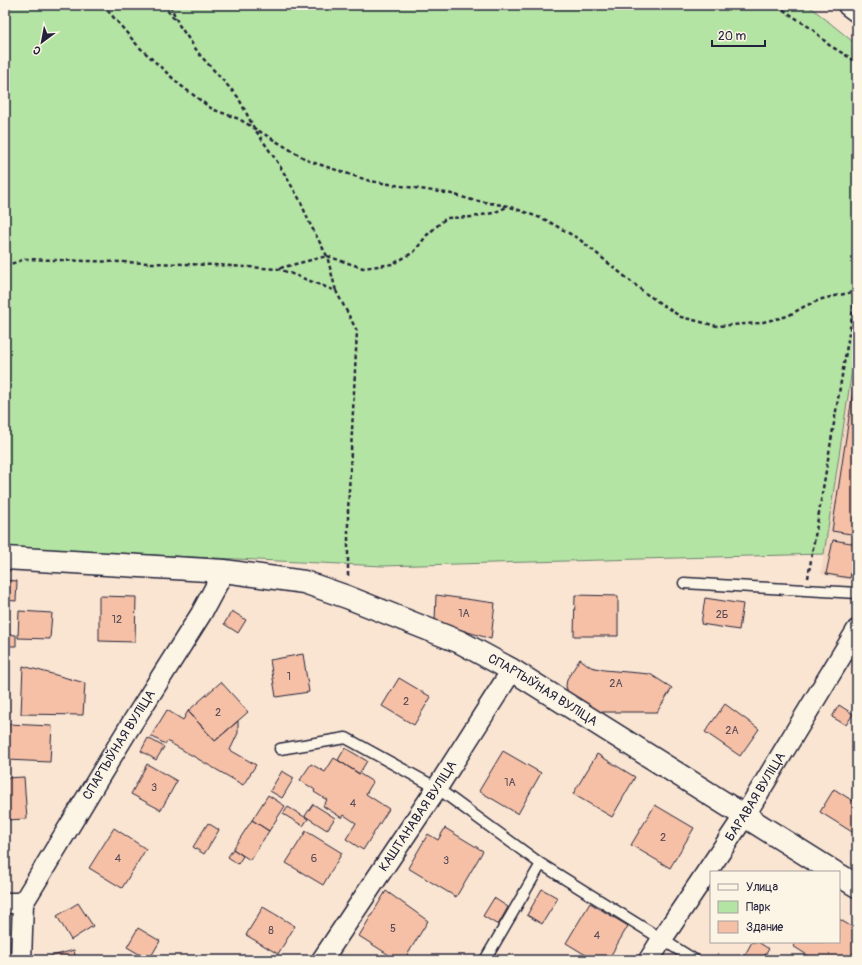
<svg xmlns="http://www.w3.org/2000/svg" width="862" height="965" font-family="Pangolin,sans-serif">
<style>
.built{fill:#f4d6c2}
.green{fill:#b4e4a3;stroke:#6b836f}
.building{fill:#f5c0a6;stroke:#22223b}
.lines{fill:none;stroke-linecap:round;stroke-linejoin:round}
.lane-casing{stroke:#22223b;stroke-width:13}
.street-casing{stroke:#22223b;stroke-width:23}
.secondary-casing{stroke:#22223b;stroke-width:25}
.primary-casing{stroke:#22223b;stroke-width:25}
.path{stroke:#22223b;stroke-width:2.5;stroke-dasharray:4 3;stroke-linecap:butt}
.lane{stroke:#fcf5e5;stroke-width:10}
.street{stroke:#fcf5e5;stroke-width:20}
.secondary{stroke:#fcf5e5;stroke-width:22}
.primary{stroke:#fcf5e5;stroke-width:22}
.labels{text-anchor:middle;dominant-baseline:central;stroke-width:3.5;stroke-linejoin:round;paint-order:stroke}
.number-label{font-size:11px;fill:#574a56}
.street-label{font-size:13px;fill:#22223b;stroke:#fcf5e5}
</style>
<rect width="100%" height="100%" fill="#fae5d2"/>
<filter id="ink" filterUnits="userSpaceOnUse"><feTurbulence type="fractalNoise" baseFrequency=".025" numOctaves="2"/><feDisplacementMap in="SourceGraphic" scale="8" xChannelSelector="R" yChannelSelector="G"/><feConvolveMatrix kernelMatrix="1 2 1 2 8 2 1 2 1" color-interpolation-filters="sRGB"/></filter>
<g filter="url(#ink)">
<path class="built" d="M857,336V580H846L821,574Z"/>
<path class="green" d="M5,5H808L857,45V337L824,554L383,566L5,548Z"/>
<path class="building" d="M857,364V535L832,531Z
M833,540L857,544V564L853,563L850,578L826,574Z
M5,580L17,581L16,601L5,600Z
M436,595L495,603L491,639L435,622Z
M575,595L618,596V636H574Z
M99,596L136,597L135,642L99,641Z
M705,598L743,604L739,630L701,624Z
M19,611L52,613L50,639L18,638Z
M232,611L246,620L238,633L224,624Z
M5,634L16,635V646H5Z
M303,654L309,692L276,697L270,660Z
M580,659L591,667L604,670L650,674L672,688L657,712H597L568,693L566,686L567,679Z
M23,666L85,683L83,715L21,714Z
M399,678L431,697L414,725L382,706Z
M221,682L248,712L215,741L188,711Z
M725,704L759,729L740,756L705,732Z
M839,705L853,714L846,725L832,717Z
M167,710L183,720L188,711L215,741L238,721V733L230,750L256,765L243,785L167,741L165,744L151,736Z
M8,724L52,726L50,762L7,760Z
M148,738L164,747L156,760L141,751Z
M345,748L367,761L359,774L338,760Z
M503,751L541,773L518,814L479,791Z
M597,754L635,777L612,817L573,794Z
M334,758L373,782L366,794L389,809L363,850L346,839L356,823L344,815L342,818L323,806L327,800L314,792L315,790L300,780L311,764L325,772Z
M147,764L177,781L161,810L131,794Z
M282,771L294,778L282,798L270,791Z
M24,777L27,819L5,820V778Z
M834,789L853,801L857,795V835L820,812Z
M268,795L285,806L269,831L252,820Z
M313,804L335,818L327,830L305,816Z
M655,805L694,828L670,868L631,845Z
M288,807L308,819L303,826L283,814Z
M252,820L269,831L250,860L233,849Z
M208,823L219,830L204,854L193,847Z
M114,828L146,849L122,888L89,868Z
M445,828L483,851L456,897L408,868L428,834L438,840Z
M306,831L342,853L323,885L286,863Z
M233,849L243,856L238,864L228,857Z
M542,889L558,898L542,924L527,915Z
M386,891L428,921L404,960H397L359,936Z
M494,898L508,907L498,925L483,916Z
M78,903L93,926L71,940L57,916Z
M590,903L628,926L608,960H594L566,943Z
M263,907L295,926L278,954L246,935Z
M839,919L857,930V947L849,960H815L793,946L796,942H839Z
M138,928L160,941L149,960L127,947Z
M752,942H758L769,949L762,960H742Z
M74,950L76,960H45V958Z"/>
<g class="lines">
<g class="lane-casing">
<path id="lane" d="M684,583L857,593
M280,749L346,738L437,788L541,864L695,960
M485,960L541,864"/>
</g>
<g class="street-casing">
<g id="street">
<path id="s1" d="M5,903H23L127,731L201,614L224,571"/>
<path d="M21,960L23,903"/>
<path id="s2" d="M322,960L437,788L512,670"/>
<path id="s3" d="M649,960L662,939L745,815L857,630"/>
</g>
</g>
<g class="secondary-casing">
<g id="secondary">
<path id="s4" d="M5,558L224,571L304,582L347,597L460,642L512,670L834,872"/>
<path d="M839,875L857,886"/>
</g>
</g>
<g class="primary-casing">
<path id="primary" d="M849,5L857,11"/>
</g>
<path class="path" d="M103,5L138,46L180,85L212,109L239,119L309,161L370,181L452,194L472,200L508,206L546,220L579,239L645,293L681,317L717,326L759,323L788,316L805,306L822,299L857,291
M163,5L176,21
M170,5L179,25L200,55L238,97L254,128L278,163L300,200L309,222L327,256L336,291
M778,5L782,9L812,29L829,45L857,62
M5,266L25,259L215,265L279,269L336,291L357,331L348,511V576
M280,268L327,256L363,268L393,264L414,252L427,235L446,218L472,217L493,213L507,207
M808,578L856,292"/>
<use href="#lane" class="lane"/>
<use href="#street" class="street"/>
<use href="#secondary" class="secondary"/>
<use href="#primary" class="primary"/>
</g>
</g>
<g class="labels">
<g class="number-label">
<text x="464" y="613">1А</text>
<text x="722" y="614">2Б</text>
<text x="117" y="619">12</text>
<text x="289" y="676">1</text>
<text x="616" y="683">2А</text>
<text x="406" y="701">2</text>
<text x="218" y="712">2</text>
<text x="732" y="730">2А</text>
<text x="510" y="782">1А</text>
<text x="154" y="787">3</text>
<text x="353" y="803">4</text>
<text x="663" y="837">2</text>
<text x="118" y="858">4</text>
<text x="314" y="858">6</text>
<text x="446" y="860">3</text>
<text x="393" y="928">5</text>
<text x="271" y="930">8</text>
<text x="597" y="935">4</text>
</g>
<g class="street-label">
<text stroke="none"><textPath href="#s4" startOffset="563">СПАРТЫЎНАЯ ВУЛІЦА</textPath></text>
<text stroke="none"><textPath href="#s1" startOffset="203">СПАРТЫЎНАЯ ВУЛІЦА</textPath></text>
<text stroke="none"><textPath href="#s3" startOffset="195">БАРАВАЯ ВУЛІЦА</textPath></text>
<text stroke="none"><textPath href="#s2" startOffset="173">КАШТАНАВАЯ ВУЛІЦА</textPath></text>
</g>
</g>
<rect width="862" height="965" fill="none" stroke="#fcf5e5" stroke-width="20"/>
<rect x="10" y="10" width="842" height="945" fill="none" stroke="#22223b" stroke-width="1.5" filter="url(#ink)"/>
<rect x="710" y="871" width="130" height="72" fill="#fcf5e5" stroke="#a5a1a1"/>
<rect x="718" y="884" width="20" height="6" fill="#fcf5e5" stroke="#a5a1a1"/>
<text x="746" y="891" font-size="12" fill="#22223b">Улица</text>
<rect x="718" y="901" width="20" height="12" fill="#b4e4a3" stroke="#a5a1a1"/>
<text x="746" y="911" font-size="12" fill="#22223b">Парк</text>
<rect x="718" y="921" width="20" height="12" fill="#f5c0a6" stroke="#a5a1a1"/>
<text x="746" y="931" font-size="12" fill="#22223b">Здание</text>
<g transform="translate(42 42) rotate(212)" stroke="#fcf5e5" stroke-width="3" paint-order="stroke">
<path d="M0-3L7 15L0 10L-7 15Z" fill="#22223b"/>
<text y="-6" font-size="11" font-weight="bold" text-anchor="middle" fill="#22223b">С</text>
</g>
<path d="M712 40v6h53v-6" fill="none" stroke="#22223b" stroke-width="2"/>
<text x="718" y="40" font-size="12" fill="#22223b" stroke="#fcf5e5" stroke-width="3" paint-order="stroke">20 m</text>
</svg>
